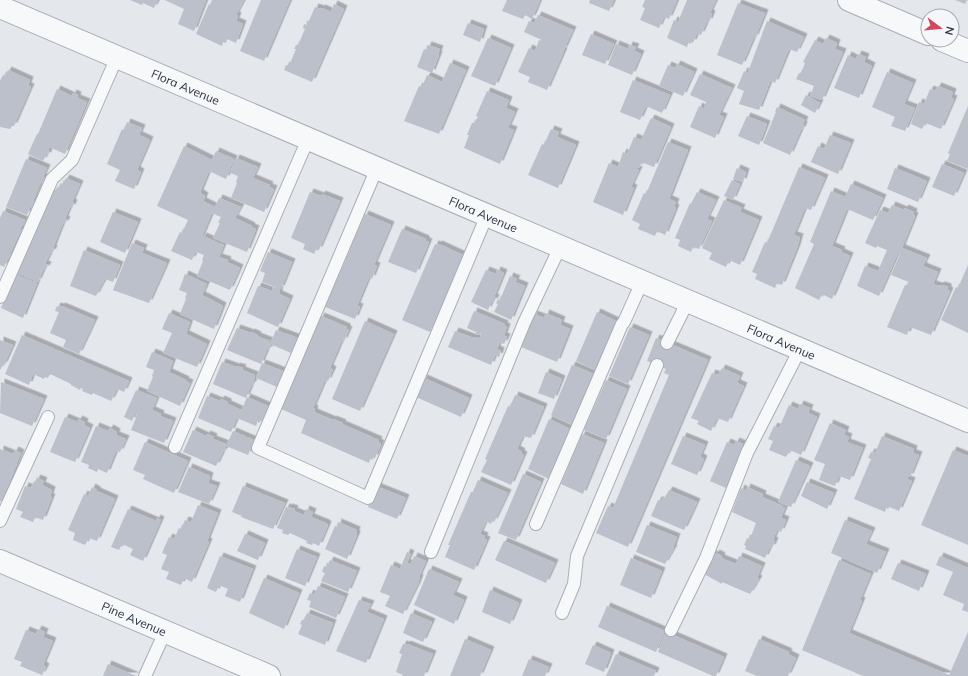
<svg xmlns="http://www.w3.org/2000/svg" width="968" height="676" font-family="Mulish,sans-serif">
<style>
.building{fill:#bbc0ca;filter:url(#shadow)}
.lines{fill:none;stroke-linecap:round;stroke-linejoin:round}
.lane-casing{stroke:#a9aeb7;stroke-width:14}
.street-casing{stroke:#a9aeb7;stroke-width:24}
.lane{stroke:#f7f8fa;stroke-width:12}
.street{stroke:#f7f8fa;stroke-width:22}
.labels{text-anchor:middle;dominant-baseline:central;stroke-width:4;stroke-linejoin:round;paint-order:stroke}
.street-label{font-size:12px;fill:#2b3445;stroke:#f4f6f9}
</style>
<defs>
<filter id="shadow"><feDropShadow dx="3.5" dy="-3.5" stdDeviation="0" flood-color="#0004"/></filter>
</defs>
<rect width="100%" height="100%" fill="#e4e7ec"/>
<path class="building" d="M130,0H158L154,8L143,3L142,5Z
M165,0H206L194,31L178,24L184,9Z
M212,0H244L236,15L238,16L236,21L243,24L236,43L227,39L226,43L223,42L222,46L196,34L209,4L210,5Z
M261,0H290L264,61L240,51Z
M507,0H540L532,19L525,15L523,19L502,11Z
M590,0H614L609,11L589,3Z
M645,0H677L669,19L664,17L659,28L640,20L645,8L642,7Z
M687,0H716L710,13L712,14L709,22L707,21L701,35L697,33L693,43L689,41L687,47L667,38L674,20L678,22Z
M955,0H967L965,4Z
M738,3L765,13L755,38L754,37L742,65L717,55Z
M334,4L344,9L312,82L284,70L286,65L289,66L296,49H294L296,45H298L305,29L303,28L304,24L307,25L315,7L321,9L322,8L331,12Z
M538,15L573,30L564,50L524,32L529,21L534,23Z
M767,21L804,37L797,52L789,49L775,83L748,72Z
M468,23L484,29L480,42L463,35Z
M591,34L614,44L605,64L582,55Z
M488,38L511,48L495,86L471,76Z
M826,38L837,43L835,49L843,52L822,100L810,96L814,86L796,79L799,73H801L805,63L803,62L815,40L823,44Z
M539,40L564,51L547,90L528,82L530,77L518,72L529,48L535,51Z
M616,44L628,49L629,45L636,47L634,51L641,54L632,75L608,65Z
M428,45L440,49L438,54L439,55L432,73L417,67L424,49L426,50Z
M858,54L866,57L864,62L872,66L859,98L834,88L848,55L856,59Z
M450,63L466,70L439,134L404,121L419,86L422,87L427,75L442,82Z
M677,64L694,72L683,96L659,86L668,65L675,68Z
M8,70L30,80L28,86L31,87L14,126H12L10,129L0,127V81L3,75L5,76Z
M744,71L770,82L759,110L739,104L744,91L737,88Z
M887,72L913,83L904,104L915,108L905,131L891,126L895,117L872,107Z
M700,74L732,88L719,115L724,117L715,138L690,127L699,106L704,109L706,102L690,95Z
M633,80L670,95L662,113L646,106L640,120L620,112Z
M938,86L953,92L951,98L954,99L941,129L925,123L922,129L911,124L919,102L924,104L930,89L935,91Z
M57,89L72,96L73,93L78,95L77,98L87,102L65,154L49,147L48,150L49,151L48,156L46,155L43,161L28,154L37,134H38Z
M487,91L509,100L506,108L515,112L508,128L514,130L500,164L464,148L469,135H467L472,123H474L478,117L476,116Z
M806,95L820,103L815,113L801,105Z
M968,106V169L947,161L950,154L948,153Z
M777,107L805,120L803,124L804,125L802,130H801L790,155L763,143L776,112H775Z
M747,116L767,124L759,145L738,136Z
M651,118L671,127L654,167L641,162L639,168L637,167L636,169L639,170L631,187L634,188L623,215L593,202L609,163L618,167L623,152L627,154L634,137L641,140Z
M127,122L142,128L139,135L150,140L137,170L141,172L134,189L115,181L120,170L107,164L122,129L124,130Z
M551,129L559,132L557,137L576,145L558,188L528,175L542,144L544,145Z
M830,135L851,143L838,174L811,162L818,146L824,149Z
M668,142L688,150L669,199L676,202L674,207L676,208L665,235L657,231L655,236L638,229L640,224L632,220L644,193L646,194Z
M184,146L212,160L216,151L234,159L226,179L209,171L200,193L205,196L203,201L215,207L219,198L241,207L235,218L252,226L251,227L256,229L247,252L213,238L220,223H218L221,217L212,213L192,260L171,251L180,232L182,233L188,220L157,206Z
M236,158L258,167L253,178L270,185L269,187L274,189L264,212L231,198L237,183L236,182L238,176L230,173Z
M26,159L47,168L43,177L45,178L43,183L41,182L33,201L35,202L33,207L31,206L27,215L6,207Z
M942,164L964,173L954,196L932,187Z
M799,167L825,178L811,210L805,208L794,235L800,237L797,248L782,285L777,283L775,288L755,279L757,274L752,272L765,242L767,243Z
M737,168L746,172L743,182L733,179Z
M895,168L927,181L918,202L887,189Z
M66,178L80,184L72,202L74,203L72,208L70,207L65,219L67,220L65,224L63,223L53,248L54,249L52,253L51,252L45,264L48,265L46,269L44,268L38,282L17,273L21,263L19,262L51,193L54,194L57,187L59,188L60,184L62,185Z
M732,180L740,184L733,200L724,196Z
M851,184L883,198L873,220L847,209L832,246L842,250L841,252L850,256L832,299L822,294L819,300L795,288L814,244L810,242L831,191L845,197Z
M310,192L321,196L322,194L340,201L319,250L316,249L314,254L303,249L305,244L291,238Z
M697,192L716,200L707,219L712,221L699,249L693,247L691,252L678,246L680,240L675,238L690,203L691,204Z
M724,200L742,208L740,212L759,220L740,265L729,260L726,267L709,259L712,253L702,248Z
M892,205L904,210L905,208L914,212L913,215L915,216L902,248L927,258L923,266L938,272L933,284L939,286L942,285L948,287V290L950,291L931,335L910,327L907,335L887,327L905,285H907L909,282L891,275L900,254L898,253L879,296L857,286L865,266L878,271L887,250L877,246L876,248L865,243L880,210L888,213Z
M3,211L25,220L20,229L23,230L21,235L19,234L10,254H12L10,259L8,258L4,267L0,265V218Z
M113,212L138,222L125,253L100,242Z
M365,214L391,225L374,265L377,266L372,279L369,277L357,306L360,307L355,319L325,307L333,289H330L336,276L338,278L352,244L350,243L356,230L358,231Z
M402,229L426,239V241L429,242L416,273L388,262Z
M203,236L224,245L219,257L228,260L227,262L240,268L230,290L197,276L203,261L202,260L204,255L196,252Z
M132,243L144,248L142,253L167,263L149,303L113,290Z
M435,244L438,245L439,244L463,255L430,332L402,320Z
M84,250L120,265L113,282L105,279L96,296L70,286Z
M268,252L292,262L281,289L262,282L265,273L260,271Z
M968,265V333L941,320L956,287L958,288Z
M486,270L496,274L497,270L504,273L494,297L496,298L494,302L492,301L488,310L471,302Z
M15,274L37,283L23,318L1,308Z
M185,274L207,284L202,295L223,306L214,329L180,314L186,299L185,298L187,293L179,290Z
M510,276L517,279L515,282L525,286L511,320L494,312L498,304L496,303L498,299L500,300Z
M258,286L272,291L273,287L280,290L279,294L290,299L278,327L247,313Z
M57,306L61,307L62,306L95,320L79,354L63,347L66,340L50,333L59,312L55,311Z
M474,311L505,324L504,326L507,327L504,336L507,337L504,344L500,342L497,349L501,351L499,357L495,355L491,365L448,347L455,331L474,338V337L478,338L479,340L481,334L480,333L479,335L476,334V332L467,328Z
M597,312L616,321L595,370L576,361Z
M169,313L190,322L186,334L207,344L197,367L163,353L172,333L162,329Z
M546,313L562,320L560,325L570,329L557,362L521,347L534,314L544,318Z
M321,316L347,327V329L349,330L344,341L342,340L330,368L333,370L328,381L325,380L313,408L315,409L314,412L333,420V419L343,423L342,424L379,440L378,442L381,444L375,458L371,457L369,463L301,433L306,420L281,409L308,346L306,345L311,332L313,333Z
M365,321L394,334L360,411L332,399Z
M630,327L649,335L628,384L609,376Z
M237,328L251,333V332L258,335L257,336L270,341L269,345L271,346L269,350H267L261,364L227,350Z
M276,330L298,338L291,353L270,344Z
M22,335L129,381L124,392L117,389L111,401L93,393L92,395L82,391L83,389L81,388L80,390L71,385V384L50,374L48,378L45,377L44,379L33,374L29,385L5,374Z
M656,338L708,360L628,547L596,533L608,506L613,508L669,375L664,373L666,369L647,361Z
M0,340L13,345L4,365H3L0,370Z
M152,352L173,361L169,372L186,380L185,381L190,383L180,406L147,391L153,377L152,376L154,370L146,367Z
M222,362L236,367V366L243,368L242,370L255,375L253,385L252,384L246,398L213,384Z
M262,363L283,371L277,387L256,378Z
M572,365L594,374L572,425L551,415Z
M722,368L740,376L737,383L744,386L728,422L717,418L711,431L697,424L699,421L691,418L712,373L718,375Z
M546,372L562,379L554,399L538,393Z
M424,378L469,398L461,417L416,397Z
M606,380L627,389L606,439L584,430Z
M1,382L44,399L32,426L0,413Z
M136,390L157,398L152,410L161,414L160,416L173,421L164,443L131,430L137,415L135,414L132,421L124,417Z
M515,395L544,407L531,438L523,436L517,449L522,452L521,454L524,455L511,485L481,472L487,460L485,459L508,406L510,407Z
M207,396L220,401L221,399L228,402V404L241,410L240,414L247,397L268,406L262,421L258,420L256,426L237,418L231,432L198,418Z
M800,404L810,408L808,413L817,417L801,455L790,450L786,457L769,450L773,441L768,439L774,426L779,428L789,405L798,409Z
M65,417L77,422L79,419L85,422L84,425L90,428L75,462L50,452Z
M549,419L570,429L549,479L528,469Z
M830,423L846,430L844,435L849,437L847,442L863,448L850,480L839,476L835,486L819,480L825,464L814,460Z
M96,426L108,431L110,428L117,432L116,435L126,439L120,452L116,451L107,473L98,469L97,472L88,468L89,465L81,462Z
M193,430L206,436L207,434L214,437L213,439L226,444L225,447L226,448L224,452H223L216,466L183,452Z
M233,431L254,440L248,455L226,446Z
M582,434L604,443L583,494L561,484Z
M683,436L705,445L700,457L704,459L697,475L671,464Z
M882,436L914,449L913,453L919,455L910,477L908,476L907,479L912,481L899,511L887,506L885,512L854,499L871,459L868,458L871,452L875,453Z
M736,441L743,444L741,449H742L726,488L710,481L727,442L734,445Z
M145,442L188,461L174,493L143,479L145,475L133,470Z
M0,449L13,454L15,450L21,453L2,501H0Z
M953,450L968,456V545L921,525Z
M796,460L810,466L791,507L778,502Z
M189,467L210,476L208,483L217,486L209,504L178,492Z
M523,474L541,482L516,540L498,533Z
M37,478L44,481L42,485L52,490L50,497H52L43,520L35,517L33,522L20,517L23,512L16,509L25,486L31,488L34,481L35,482Z
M478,480L508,493L494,522L492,521L491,524L486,521L480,534L485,536L484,539L487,540L474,570L445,557L450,545H448L471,492H473Z
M807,482L834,493L827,509L801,496Z
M243,486L285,503L273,529L241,517L242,516L232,512Z
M376,486L406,498L397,519L368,507Z
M92,487L97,490V491L115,499L97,541L89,538L85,545L73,540L75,533L68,530L84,494L88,496Z
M747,487L763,494L762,497L783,506V507L785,508L781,518L786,520L781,532L777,530L773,540L775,541L772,548L770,547L765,558L745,549L746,546L744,545L747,538L750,539L756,523L732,512L741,488L746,491Z
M669,490L697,502L684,530L651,516L658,500L662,501L663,498L664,499Z
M198,505L218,513L207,541L209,542L192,582L184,578L181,585L166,579L169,572L161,569L167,555L162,553L169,537L174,539L179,528L181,529L185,520L191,522Z
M286,507L289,508V507L295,509L294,511L304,515L306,509L313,512L311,517L326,523L328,525L319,546L313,543L312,545L306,543L307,541L290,533L288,535L282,533L283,530L277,528Z
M128,509L156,521L157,518L161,520L143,561L130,555L133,549L122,544L119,550L111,547Z
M845,520L872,531L866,544L886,552L877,573L831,553Z
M338,522L357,530L356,534L357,535L347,559L325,549L335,526L337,527Z
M647,525L677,537L673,548H674L665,564L636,552Z
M245,534L265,543L258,560L237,551Z
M504,541L555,563L546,583L495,560Z
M297,549L317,557L305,586L285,578Z
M407,552L411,554L407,563L411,564L414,556L426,561L419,577L420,578L417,586L403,614L385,606L390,596L380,592L391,565L400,569Z
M716,553L722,556L721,558L736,564L739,556L762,566L757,578L759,579L750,594L722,582V584L704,574L712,554L715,555Z
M220,556L253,569L240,602L225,596L228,589L219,585L216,592L207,588Z
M940,556L968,568V612L962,610L964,604L943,595L953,572L936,565Z
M631,558L662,571L651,598L620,585Z
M330,560L357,571L348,592L321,581L325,573L322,572L324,566L327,567Z
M839,560L871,574L860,600L862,601L849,633L949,675L968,632V676H863L802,650Z
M898,563L926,574L919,591L891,579Z
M429,569L459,582L453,595L464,600L454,624L414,605Z
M264,578L299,593L284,629L249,613Z
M318,586L345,597L336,618L309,607L311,601L307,600L310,593L314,595Z
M490,590L519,603L510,624L482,612Z
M359,600L371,604L367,612L384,619L366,663L336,651Z
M607,606L665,631L656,652L598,627Z
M307,613L333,623L325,645L298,634L302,625L300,624L302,620H304Z
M411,613L432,622L423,642L403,633Z
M38,629L45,632L43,637L53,641L43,665L46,667L42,675L20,666L22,662L14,659L26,630L36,634Z
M666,632L724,657L716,676H713L658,652Z
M465,639L491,650L480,676H450Z
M759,639L789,652L788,654L796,658L788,676H757L745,671Z
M403,644L407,645V644L433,654L424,676H402L403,675L396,672L402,654L399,653Z
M593,645L611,653L604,672L585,664Z
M616,654L656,671L654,676H606Z
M529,659L549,667L545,676H522Z
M108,664L136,676H103Z"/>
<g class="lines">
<g class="lane-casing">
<path id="lane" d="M377,168L258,448L368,498L487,215
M0,297L52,179L72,160L117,57
M624,322L642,282
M667,343L688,301
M175,447L308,139
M0,521L48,417
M536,524L622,324
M431,552L524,323L560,247
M562,613L574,584L577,556L657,365
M671,630L706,558L747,453L800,349
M145,676L165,632"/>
</g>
<g class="street-casing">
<g id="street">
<path d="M849,0L928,34"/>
<path id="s1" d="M0,7L968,421"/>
<path d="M942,40L968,51"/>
<path id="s2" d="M0,561L269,676"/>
</g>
</g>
<use href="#lane" class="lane"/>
<use href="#street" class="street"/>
</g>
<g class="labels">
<g class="street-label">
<text stroke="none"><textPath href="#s1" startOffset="202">Flora Avenue</textPath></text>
<text stroke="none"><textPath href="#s1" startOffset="526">Flora Avenue</textPath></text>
<text stroke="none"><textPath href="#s1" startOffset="850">Flora Avenue</textPath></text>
<text stroke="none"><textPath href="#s2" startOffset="146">Pine Avenue</textPath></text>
</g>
</g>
<g transform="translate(940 28) rotate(106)"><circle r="19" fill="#f4f6f9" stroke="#a4a8b1"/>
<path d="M0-3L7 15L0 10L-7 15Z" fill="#d1495b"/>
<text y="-6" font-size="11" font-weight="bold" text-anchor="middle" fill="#2b3445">N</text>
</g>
</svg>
